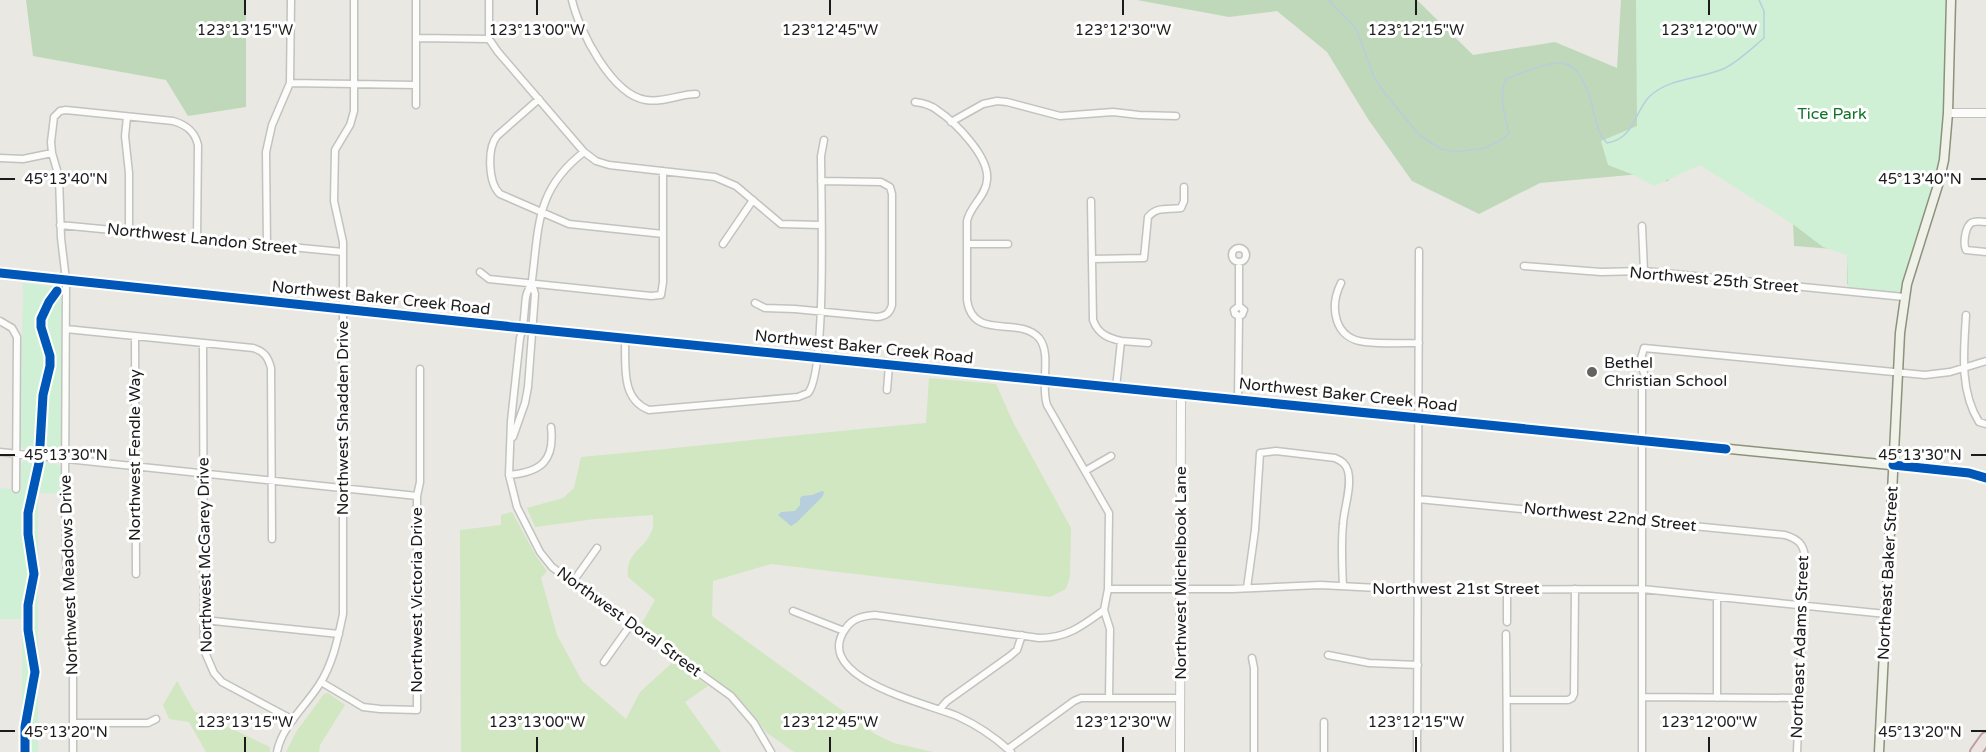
<svg xmlns="http://www.w3.org/2000/svg" width="1986" height="752" font-family="'Varela Round',sans-serif">
<style>
.grass{fill:#d0e7c1}
.forest{fill:#bfd8b9}
.park{fill:#d0f0d6}
.water{fill:#b7cedc}
.lines{fill:none;stroke-linecap:round;stroke-linejoin:round}
.stream{stroke:#b7cedc;stroke-width:1.5}
.minor-casing{stroke:#c2c2bf;stroke-width:9}
.tertiary-casing{stroke:#c2c2bf;stroke-width:10}
.secondary-casing{stroke:#8d927c;stroke-width:11}
.trunk-casing{stroke:#bc9da0;stroke-width:14}
.minor{stroke:#fcfcfb;stroke-width:6}
.tertiary{stroke:#fcfcfb;stroke-width:8}
.secondary{stroke:#f0f1e9;stroke-width:8}
.trunk{stroke:#ece4e0;stroke-width:10}
.cycleway-casing{stroke:#fff;stroke-width:13}
.cycleway{stroke:#0057b8;stroke-width:9}
.ticks{fill:none;stroke:#1b1b1b;stroke-width:2}
.poi-dot{fill:#636361;stroke:#fff;stroke-width:2}
.labels{text-anchor:middle;dominant-baseline:central;stroke-width:6;stroke-linejoin:round;paint-order:stroke}
.park-label{font-size:16px;fill:#0e7327;stroke:#fff}
.street-label{font-size:16px;fill:#1b1b1b;stroke:#fff}
.poi-label{font-size:16px;fill:#1b1b1b;stroke:#fff;text-anchor:start}
.ticks-label{font-size:15px;text-anchor:middle;fill:#1b1b1b;stroke:#fff;stroke-width:6;stroke-linejoin:round;paint-order:stroke}
</style>
<rect width="100%" height="100%" fill="#e9e8e3"/>
<path class="grass" d="M929,378L996,384L1013,422L1071,528L1070,577L1066,589L1050,597L771,564L713,581L712,616L875,734L894,743L933,752H794L767,733L745,705L708,675L641,625L655,600L628,577C625,552 645,550 652,530C654,526 653,520 653,515L595,519L535,527L527,508L563,498L574,488L581,457C696,447 810,433 926,423Z
M512,512L536,556L547,571L541,578L557,635L582,681L626,719L640,692L674,661L708,686L685,702L721,752H461L460,530L501,525V515Z
M177,681L194,711L270,747V752H206L189,722L169,719L163,705Z
M328,693L345,705L320,745L319,752H286L296,732L324,694Z"/>
<path class="forest" d="M26,0H246V107L188,116L166,80L33,56Z
M1137,0H1417L1473,55L1555,42L1617,68L1621,0H1939L1893,290L1847,284V250L1794,246L1793,222L1711,166L1681,163L1668,181L1655,182L1641,174L1540,183L1479,214L1412,181L1368,119L1327,52L1277,11L1229,17Z"/>
<path class="park" d="M1636,0H1949L1942,171L1904,297L1848,288L1847,255L1823,247L1794,225L1700,165L1654,186L1634,175L1608,165L1601,141L1637,126Z
M23,283L58,287L61,293V444L59,452L53,455L25,451L20,444Z
M25,460L57,464L61,469L60,494L38,493V752H22V619H0V488L21,490V464Z"/>
<path class="water" d="M822,491L824,492L823,496L796,523L791,526L778,515L781,512L795,511L800,505V498L802,496L812,495Z"/>
<g class="lines">
<path class="stream" d="M1329,0L1357,30L1373,75L1383,91L1419,135L1441,149L1455,152L1485,148L1503,139L1509,133C1505,116 1498,95 1506,79C1561,58 1578,48 1594,113C1597,125 1598,134 1607,143C1634,139 1634,113 1649,97C1668,78 1700,79 1723,69C1737,63 1752,48 1764,38V11L1759,0"/>
<g class="minor-casing">
<path id="minor" d="M489,0V39L498,52L584,152L596,161L609,165L715,177L736,186L781,224L820,225
M572,0C579,31 612,95 646,100C664,103 679,94 696,94
M417,38L489,39
M290,83L416,85
M539,99L497,136C487,148 488,183 500,194L569,224L663,234
M915,102C923,103 931,105 937,110C955,122 990,157 987,180C986,196 970,206 967,221V300C973,342 1019,315 1039,338C1052,354 1040,384 1047,405L1109,513L1108,589L1104,610L1110,629L1109,698
M416,105V0
M127,117L125,136L129,173V232
M951,122L983,104L997,101L1007,102L1060,116L1113,112L1139,115L1176,116
M584,152C536,189 539,225 532,280C531,286 527,290 526,297C524,311 525,324 520,338L511,421L509,475L517,507L540,552L552,567L731,696L754,723L771,752
M0,158L23,159L52,153
M1091,201L1093,320C1098,334 1108,338 1121,341L1116,388
M1986,222C1981,222 1974,220 1970,224C1965,229 1963,244 1966,250L1986,252
M60,225L343,252
M1642,226L1644,271
M723,244L753,200
M967,244H1008
M267,246L266,152L272,125L290,83L291,0
M1232 255a7 7 0 1 1 14 0a7 7 0 1 1-14 0Z
M1092,259L1144,258L1148,217C1157,206 1168,210 1181,208L1184,201V187
M1524,266L1601,272L1644,271L1904,297
M480,272L489,279L651,296L661,295L663,282V171
M1341,283C1329,307 1334,339 1365,342C1383,344 1401,343 1419,343
M755,303L765,308L795,309L877,317C886,316 890,313 892,305V194L890,187L881,182L821,181
M1239,306V262
M1966,315C1964,350 1959,390 1979,422L1986,424
M0,321L12,328L17,337L16,489
M66,329L253,348C264,351 268,357 271,368L272,539
M135,336L136,574
M625,338C626,364 620,399 649,410L798,397L808,393C827,371 821,194 821,156L824,140
M1121,341L1148,343
M203,343L204,650L214,673L222,682L293,720
M1646,379L1640,362L1644,348L1925,375L1950,372L1986,361
M1642,389V752
M887,390L889,365
M1238,400L1239,316L1242,315L1244,310L1239,306L1234,310L1235,314L1239,316
M513,437L525,403L528,387L535,294L532,284
M0,452L417,496
M1085,471L1111,456
M509,475C541,472 555,461 551,427
M1418,499L1785,535C1798,539 1804,544 1805,558L1797,752
M572,583L597,548
M1247,588L1255,530L1260,453L1276,451L1335,458C1342,461 1346,464 1348,471C1352,487 1344,508 1343,524C1341,545 1342,565 1343,586
M1108,589H1232L1320,585L1417,590L1642,589L1886,614
M1507,589V622
M793,611L844,631
M204,620L339,634
M1506,634L1507,752
M1328,655L1369,663L1418,665
M1252,658L1254,668V752
M604,662L631,624
M321,682L363,707L380,709L417,710V496L420,482V369
M1642,697L1798,698
M1717,698V597
M1507,700H1568L1572,698L1574,694L1575,589
M940,709L947,701L1010,656L1017,650L1022,635
M73,723H148L156,719
M1008,749L1074,701L1081,698H1180
M73,752V620L66,562L65,493L66,280L61,238L59,177L52,153L51,142L54,117L60,111L66,110L173,121C187,125 195,132 198,145L197,239
M277,752C282,726 305,707 319,685C333,664 338,638 343,614V242L334,201L335,150L350,125L354,111V0
M1011,752C995,737 977,725 957,716C929,704 809,678 846,628C853,618 863,616 875,615L1039,638C1067,638 1082,626 1104,610
M1324,752V722
M1417,752L1419,251"/>
</g>
<g class="tertiary-casing">
<path id="tertiary" d="M1948,113H1986
M1180,752L1181,394"/>
</g>
<g class="secondary-casing">
<path id="secondary" d="M0,273L817,358L1930,469L1969,473L1986,478
M1879,752L1900,333L1907,284L1939,182L1944,160L1948,113L1951,0"/>
</g>
<g class="trunk-casing">
<path id="trunk" d="M1976,752L1986,738"/>
</g>
<use href="#minor" class="minor"/>
<use href="#tertiary" class="tertiary"/>
<use href="#secondary" class="secondary"/>
<use href="#trunk" class="trunk"/>
<g class="cycleway-casing">
<path id="cycleway" d="M0,273L523,328L1726,449
M1893,465L1969,473L1986,478
M25,752V727L35,672L28,630V605L34,574L28,534V513L39,463L43,395L50,366V356L41,327V319L49,302L57,291"/>
</g>
<use href="#cycleway" class="cycleway"/>
</g>
<path class="ticks" d="M245,0V15M537,0V15M830,0V15M1123,0V15M1416,0V15M1709,0V15M0,179H15M1971,179H1986M0,455H15M1971,455H1986M0,731H15M1971,731H1986M245,737V752M537,737V752M830,737V752M1123,737V752M1416,737V752M1709,737V752"/>
<circle class="poi-dot" cx="1592" cy="372" r="6"/>
<g class="labels">
<g class="park-label">
<text x="1832" y="114">Tice Park</text>
</g>
<g class="street-label">
<text transform="translate(202 239) rotate(6)">Northwest Landon Street</text>
<text transform="translate(1714 280) rotate(5)">Northwest 25th Street</text>
<text transform="translate(381 298) rotate(6)">Northwest Baker Creek Road</text>
<text transform="translate(864 347) rotate(6)">Northwest Baker Creek Road</text>
<text transform="translate(1348 395) rotate(6)">Northwest Baker Creek Road</text>
<text transform="translate(343 418) rotate(-90)">Northwest Shadden Drive</text>
<text transform="translate(135 455) rotate(-90)">Northwest Fendle Way</text>
<text transform="translate(1610 517) rotate(6)">Northwest 22nd Street</text>
<text transform="translate(205 555) rotate(-91)">Northwest McGarey Drive</text>
<text transform="translate(1181 573) rotate(-90)">Northwest Michelbook Lane</text>
<text transform="translate(1888 573) rotate(-87)">Northeast Baker Street</text>
<text transform="translate(69 575) rotate(-92)">Northwest Meadows Drive</text>
<text x="1456" y="589">Northwest 21st Street</text>
<text transform="translate(417 600) rotate(-90)">Northwest Victoria Drive</text>
<text transform="translate(629 622) rotate(36)">Northwest Doral Street</text>
<text transform="translate(1800 647) rotate(-88)">Northeast Adams Street</text>
</g>
<g class="poi-label">
<text x="1604" y="363">Bethel<tspan x="1604" dy="18">Christian School</tspan></text>
</g>
</g>
<g class="ticks-label">
<text x="245" y="35">123°13'15"W</text>
<text x="537" y="35">123°13'00"W</text>
<text x="830" y="35">123°12'45"W</text>
<text x="1123" y="35">123°12'30"W</text>
<text x="1416" y="35">123°12'15"W</text>
<text x="1709" y="35">123°12'00"W</text>
<text x="66" y="184">45°13'40"N</text>
<text x="1920" y="184">45°13'40"N</text>
<text x="66" y="460">45°13'30"N</text>
<text x="1920" y="460">45°13'30"N</text>
<text x="245" y="727">123°13'15"W</text>
<text x="537" y="727">123°13'00"W</text>
<text x="830" y="727">123°12'45"W</text>
<text x="1123" y="727">123°12'30"W</text>
<text x="1416" y="727">123°12'15"W</text>
<text x="1709" y="727">123°12'00"W</text>
<text x="66" y="737">45°13'20"N</text>
<text x="1920" y="737">45°13'20"N</text>
</g>
</svg>
